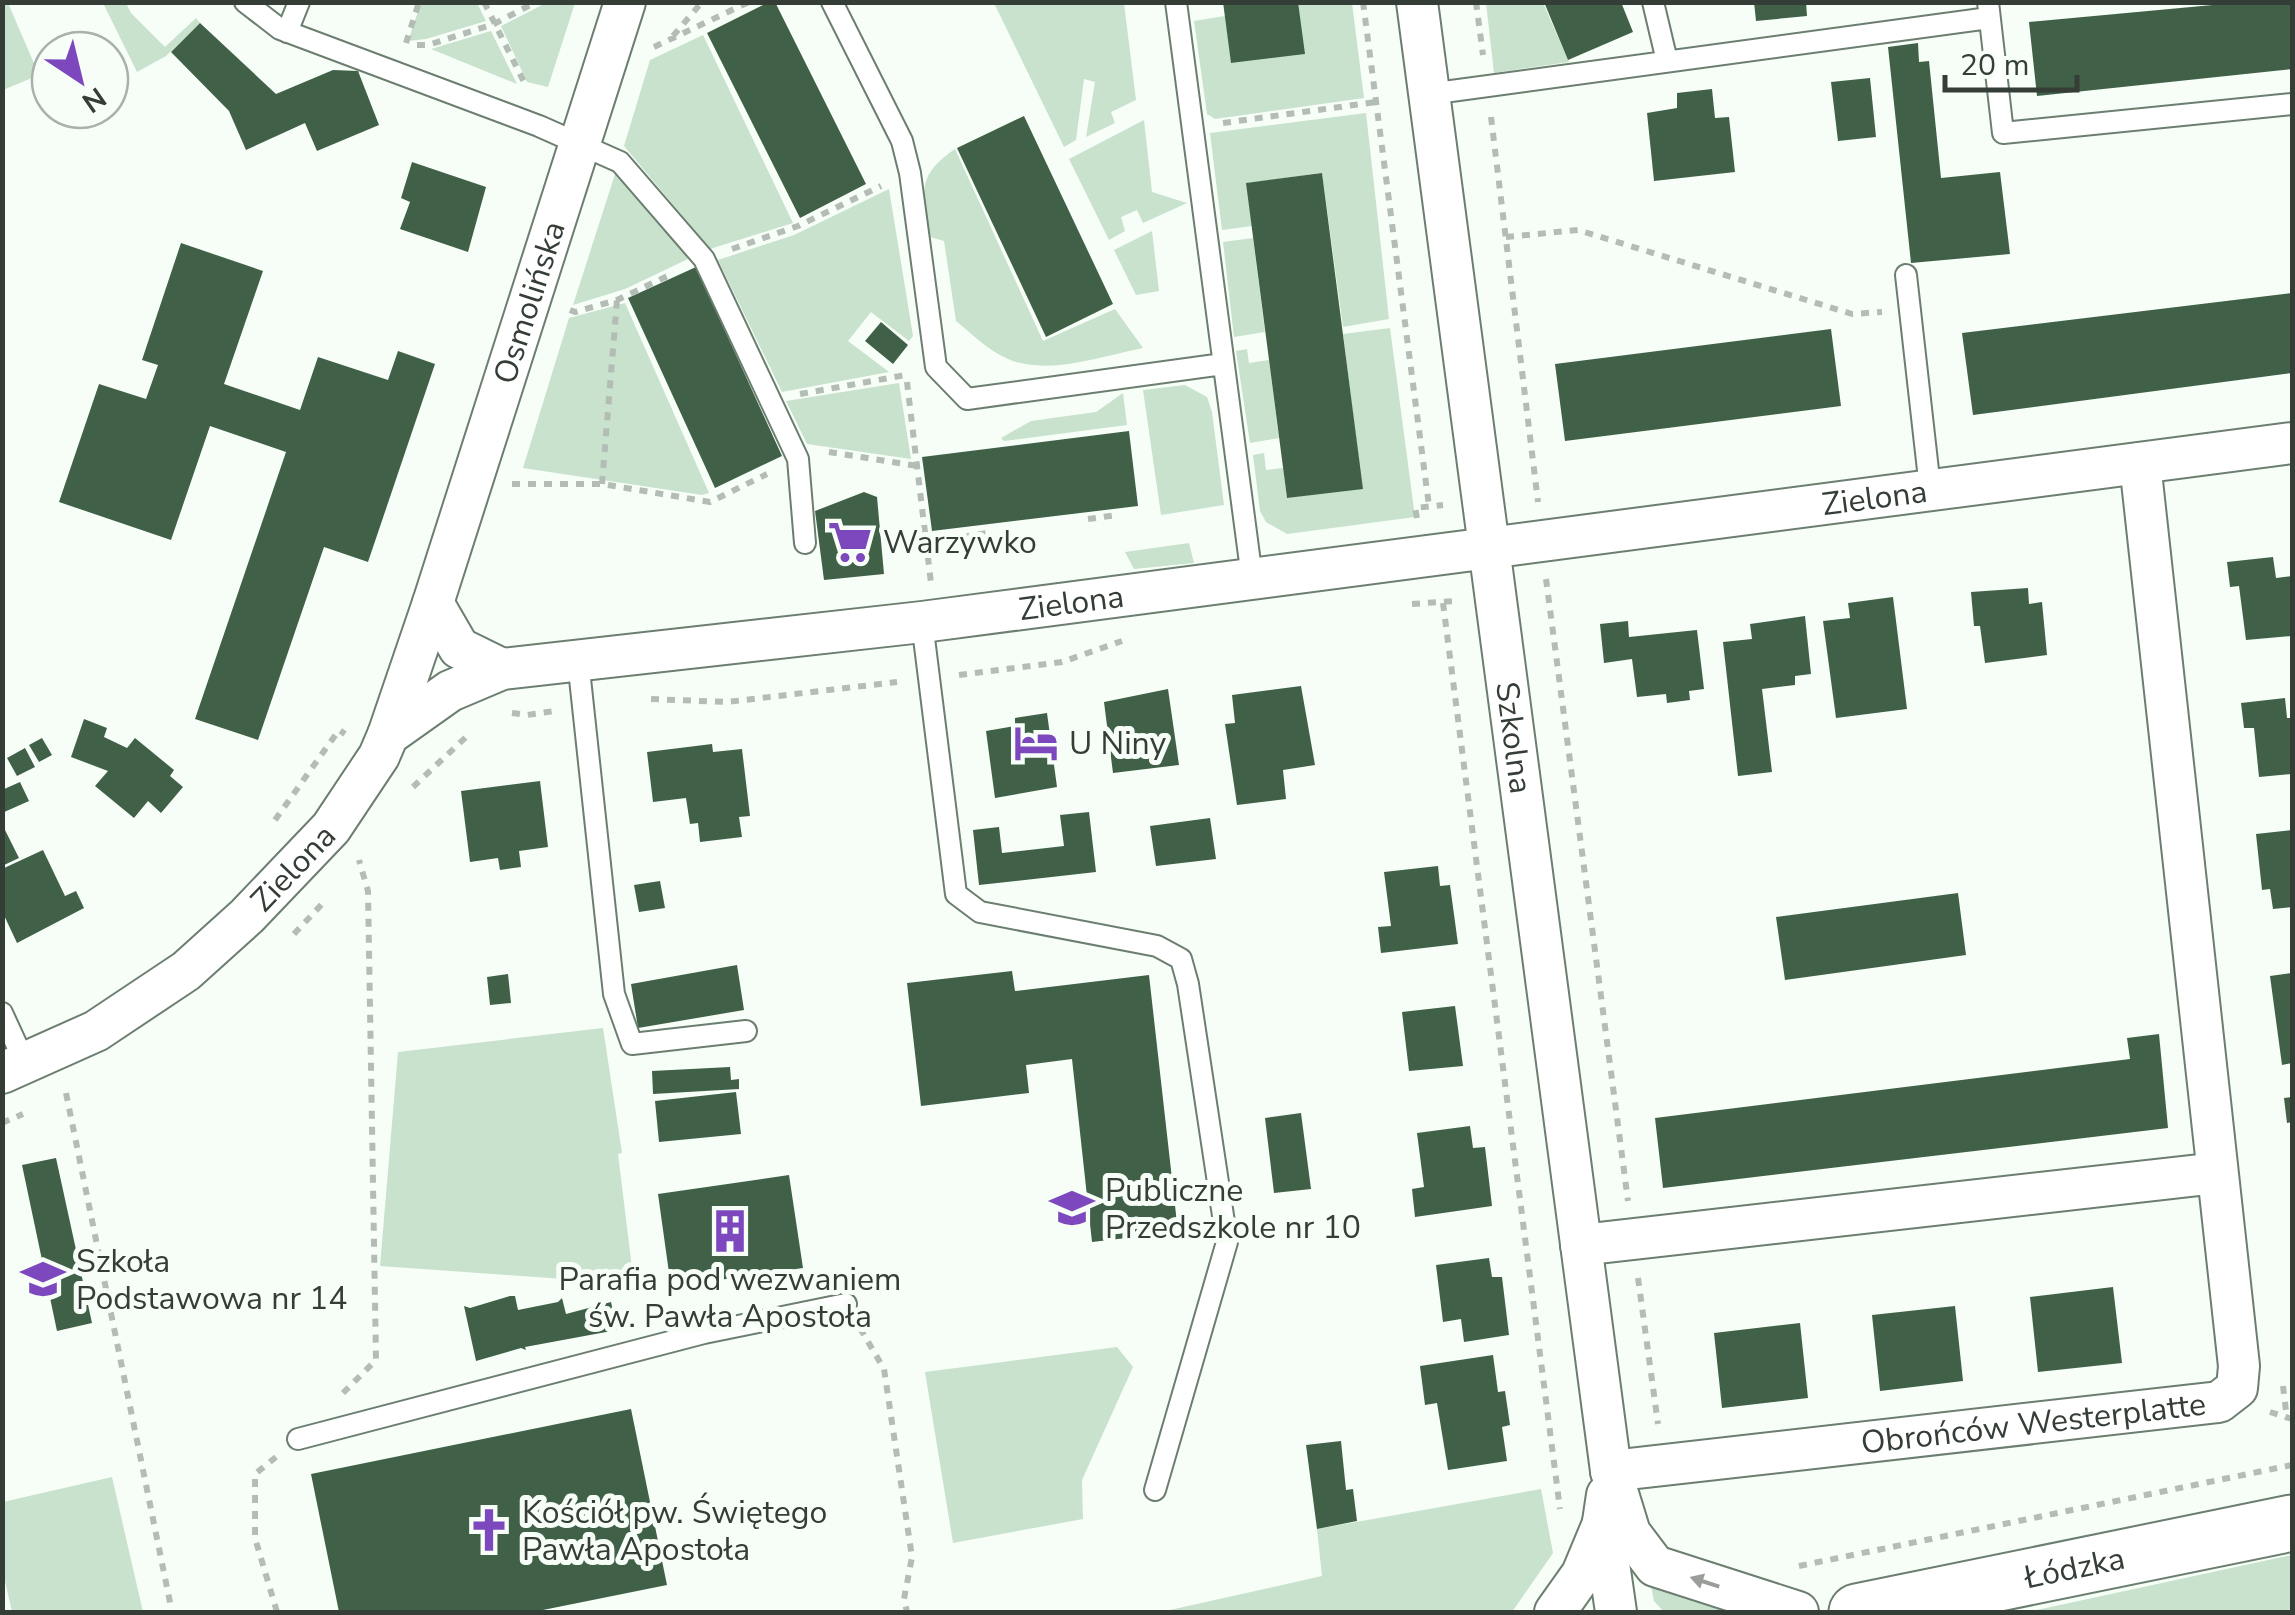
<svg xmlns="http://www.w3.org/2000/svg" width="2295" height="1615" font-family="'Nunito Sans',sans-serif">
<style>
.green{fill:#c8e2cd}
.building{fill:#406148}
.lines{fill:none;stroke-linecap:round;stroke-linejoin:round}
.service-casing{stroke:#6b7e6f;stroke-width:24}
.minor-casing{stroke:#6b7e6f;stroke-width:44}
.secondary-casing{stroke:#6b7e6f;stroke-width:59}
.path{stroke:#b3bcb5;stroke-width:6;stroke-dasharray:8 8;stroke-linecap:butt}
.service{stroke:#fff;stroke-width:20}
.minor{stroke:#fff;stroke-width:40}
.secondary{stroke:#fff;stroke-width:55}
.oneway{fill:#9a9e9a}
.labels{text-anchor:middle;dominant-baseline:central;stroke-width:10;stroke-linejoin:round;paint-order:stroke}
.street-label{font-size:32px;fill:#343d36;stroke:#f6fef7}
.poi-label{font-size:32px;fill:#343d36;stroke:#f6fef7;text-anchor:start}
</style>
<rect width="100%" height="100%" fill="#f6fef7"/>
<path class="green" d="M3,2L8,3L39,75L3,90Z
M103,3H126L131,13L165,47L196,18L200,23L166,56L137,72Z
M421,3H477L486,21L426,39L408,41Z
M546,3H575L548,87L527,82L501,26Z
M994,3H1124L1136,100L1111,112L1115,123L1086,137L1095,82L1084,79L1076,140L1064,147Z
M1298,3H1352L1364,98L1215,119L1207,114L1194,21L1225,16L1232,63L1304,54Z
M1486,3H1543L1569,62L1494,73Z
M491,31L517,84L431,49Z
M703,35L793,223L710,249L624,146L650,60Z
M1366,113L1389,319L1343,327L1322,173L1247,183L1252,226L1222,230L1210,133Z
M1144,120L1152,192L1187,203L1143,223L1137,210L1121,217L1125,231L1109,240L1069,159Z
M955,149L1043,341L1115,309L1143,348C1102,356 1048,376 1008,359C989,351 972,334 956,321L944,241L930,237C924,193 914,177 955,149Z
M616,171L684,248L688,259L625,289L573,305Z
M889,189L913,336L909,341L871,312L848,341L889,372L782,392L718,260L794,235Z
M1152,231L1159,291L1136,295L1114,250Z
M1253,238L1265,332L1234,337L1223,242Z
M625,303L709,493L702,495L523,468L569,318Z
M1390,328L1415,517L1287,534L1266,522L1260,511L1253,455L1264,453L1266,470L1283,468L1287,498L1362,488L1343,334Z
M1247,349L1249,363L1269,360L1279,438L1250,443L1236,351Z
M899,383L911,459L807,444L786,401Z
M1185,385L1207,397L1212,412L1224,505L1161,515L1143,390Z
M1123,393L1127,425L1004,441L1001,438L1031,421L1096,412Z
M1189,543L1194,563L1134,569L1125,552Z
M603,1028L622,1153L618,1154L634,1284L380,1266L398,1052Z
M1117,1347L1133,1367L1082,1480L1083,1519L953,1543L925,1372Z
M112,1477L143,1612H12L3,1572V1502Z
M1541,1489L1553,1553L1512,1612H1161L1322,1576L1317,1529Z
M2292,1555V1612H2027Z
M1648,1572L1738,1609L1718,1612H1664L1654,1601Z"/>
<path class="building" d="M769,2H775L866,184L800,218L707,33Z
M1223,2H1298L1305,54L1231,63Z
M1544,2H1621L1633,32L1568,60Z
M1754,2H1806L1807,16L1756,21Z
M2245,2H2292V69L2037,96L2029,22Z
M200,23L276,94L333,70L358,71L379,125L317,151L305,123L246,150L229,111L171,52Z
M1918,43L1919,62L1929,61L1941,178L2000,172L2010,254L1911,263L1888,47Z
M1870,78L1876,137L1838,141L1831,82Z
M1712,89L1715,118L1729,117L1735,172L1654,181L1647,113L1677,108V93Z
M1024,116L1113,304L1046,337L957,148Z
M412,162L486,187L468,252L400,229L410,202L401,198Z
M1322,173L1363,489L1287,498L1246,183Z
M181,243L263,271L224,384L300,410L318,357L388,380L398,351L435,364L368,562L324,547L258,740L195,719L286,452L210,426L171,540L59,502L99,384L146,399L158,365L142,360Z
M696,267L782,456L715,488L628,298Z
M2292,293V373L1973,415L1962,333Z
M881,322L908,345L893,364L865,341Z
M1831,329L1841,406L1565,441L1555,364Z
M1129,431L1138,506L932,531L922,457Z
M864,492L877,497L884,574L824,580L815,511Z
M2273,557L2276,578L2292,576V636L2246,640L2239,586L2230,587L2227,562Z
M2028,588L2029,604L2042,602L2047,655L1985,663L1980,626H1974L1971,592Z
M1893,597L1907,709L1836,718L1823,621L1850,618L1848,603Z
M1805,616L1811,674L1795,676V685L1762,689L1772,772L1738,776L1723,642L1752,639L1750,624Z
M1628,621L1629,637L1697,630L1704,689L1689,691L1690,700L1667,703L1666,694L1637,697L1632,659L1604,663L1600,624Z
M1301,686L1315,765L1283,770L1286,799L1237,805L1225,724L1235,723L1232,695Z
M1168,689L1179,765L1113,773L1104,702Z
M2285,698L2287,718H2292V774L2259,777L2254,728H2244L2241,703Z
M1047,713L1057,787L995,798L986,731L1015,726V718Z
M84,719L107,728L104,737L127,748L135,738L174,770L170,776L183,787L161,813L148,801L134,818L95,786L108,771L71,757Z
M42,738L52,755L39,762L29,745Z
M712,744L713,752L742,749L750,816L739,817L742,837L700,842L698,823L690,824L686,798L653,802L647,752Z
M25,748L35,767L17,776L7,758Z
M540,781L548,847L519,851L521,867L500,870L498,858L470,862L461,791Z
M20,782L29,801L2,813V790Z
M1089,812L1096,872L979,885L973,830L999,827L1002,853L1064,846L1060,815Z
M1210,818L1216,859L1156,866L1150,826Z
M2,824L19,858L2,866Z
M2292,830V907L2273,909L2270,889L2262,890L2256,834Z
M43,850L65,896L76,891L84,908L17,943L2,911V869Z
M1438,866L1440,886L1450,885L1458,944L1381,953L1378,927L1391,926L1384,872Z
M660,881L665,908L639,912L634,885Z
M1958,893L1966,955L1785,980L1776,917Z
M737,965L744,1010L638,1028L631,984Z
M1012,971L1015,991L1149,975L1178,1232L1092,1242L1072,1059L1026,1065L1029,1093L921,1106L907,983Z
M2292,973V1063L2282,1065L2270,976Z
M508,974L511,1003L490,1005L487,977Z
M1455,1006L1463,1066L1409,1071L1402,1012Z
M2159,1034L2168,1128L1663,1188L1655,1118L2130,1059L2127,1038Z
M730,1067L731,1080L739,1079V1089L653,1094L652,1071Z
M736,1092L741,1134L659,1142L655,1101Z
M2292,1097V1122L2287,1123L2284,1098Z
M1301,1113L1311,1189L1274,1193L1265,1118Z
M1470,1126L1473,1148L1485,1147L1492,1206L1415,1217L1412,1189L1424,1187L1417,1133Z
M56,1158L92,1323L57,1331L22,1165Z
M789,1175L803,1268L671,1287L658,1194Z
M1489,1258L1492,1277H1502L1509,1335L1464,1342L1461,1319L1443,1322L1436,1265Z
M2113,1287L2122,1363L2038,1372L2030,1297Z
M510,1296H515L518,1310L558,1302L562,1298L566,1314L611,1302L617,1330L525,1347L526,1350L521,1348L476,1361L464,1306L470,1308Z
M1955,1306L1963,1381L1880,1391L1872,1315Z
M1800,1323L1808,1398L1722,1408L1714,1333Z
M1493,1355L1498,1392L1505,1391L1510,1425L1502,1427L1507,1461L1448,1470L1437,1403L1425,1405L1420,1366Z
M631,1409L667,1585L533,1612H339L311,1474Z
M1341,1441L1346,1490L1353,1489L1357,1521L1317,1529L1306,1445Z"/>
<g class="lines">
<g class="service-casing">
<path id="service" d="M245,2L280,29L539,126L620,162L704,259L798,459L805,543
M832,2L902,141L910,173L936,367L967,399L1223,364
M1176,2L1252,578
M1653,2L1667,61
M1988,2L2003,133L2292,104
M287,32L299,2
M1429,94L1989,18
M1906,275L1930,488
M922,622L956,894L980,912L1157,946L1181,959L1188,984L1227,1242L1155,1490
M578,660L614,994L632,1044L746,1031
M2,1013L25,1063
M298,1439L704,1333L846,1304"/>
</g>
<g class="minor-casing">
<g id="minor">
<path id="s1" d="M1417,2L1611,1471L1630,1533L1655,1566L1798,1612"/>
<path d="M433,603L459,648L502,669"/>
<path id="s2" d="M388,735L433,603L625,2"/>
<path id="s3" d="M2,1073L96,1031L186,971L247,916L331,828L379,756L388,735L450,691L502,669L922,622L2292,443"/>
<path d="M1581,1245L2217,1173"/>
<path id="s4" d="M1611,1471L2219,1402L2237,1388L2239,1366L2140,463"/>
<path d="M1607,1495L1603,1522L1616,1612"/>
<path d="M1555,1612L1582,1574L1602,1526"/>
</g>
</g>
<g class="secondary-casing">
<g id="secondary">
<path id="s5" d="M1857,1612L2292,1523"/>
</g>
</g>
<path class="path" d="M484,2L526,86
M1363,2L1429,506
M1476,2L1483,55
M673,36L702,2
M406,43L419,2
M417,45H428L494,24L536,2
M654,47L749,2
M1491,117L1538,502
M1223,123L1376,102
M1506,237L1578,230L1852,314L1882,312
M732,249L798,226L881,186
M570,310L575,312L617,300L674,273
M907,382L931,583
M800,394L906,375
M829,452L917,466
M512,484H602L710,502L767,474
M602,484L617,300
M1417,518L1415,508L1443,505
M1088,519L1117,515
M962,537L993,532
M1546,579L1628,1201
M1443,603L1560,1509
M1412,604L1454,601
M959,675L1062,662L1122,641
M651,699L727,702L897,682
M512,713L527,715L554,711
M413,787L466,737
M275,820L339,730L345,734
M294,934L323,903
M66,1093L172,1612
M2,1123L23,1114
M1638,1278L1658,1424
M860,1328L884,1369L912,1557L904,1599L907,1612
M2283,1386L2287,1419
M343,1393L376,1360L368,891L359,860
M2270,1412L2292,1419
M276,1457L255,1474V1538L277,1612
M1799,1566L2292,1465"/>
<use href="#service" class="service"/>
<use href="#minor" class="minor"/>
<use href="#secondary" class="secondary"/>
</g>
<defs><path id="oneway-solid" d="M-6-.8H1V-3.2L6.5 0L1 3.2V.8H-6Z" transform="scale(2.5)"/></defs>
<use class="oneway" href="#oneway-solid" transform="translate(1705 1582) rotate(-162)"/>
<defs>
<g id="supermarket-bare" transform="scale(3.45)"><path d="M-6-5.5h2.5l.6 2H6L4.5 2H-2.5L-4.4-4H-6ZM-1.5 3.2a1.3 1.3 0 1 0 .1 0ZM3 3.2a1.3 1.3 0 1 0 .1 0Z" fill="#7d47be" stroke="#f6fef7" stroke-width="2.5" paint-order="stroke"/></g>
<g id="hotel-bare" transform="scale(3.45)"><path d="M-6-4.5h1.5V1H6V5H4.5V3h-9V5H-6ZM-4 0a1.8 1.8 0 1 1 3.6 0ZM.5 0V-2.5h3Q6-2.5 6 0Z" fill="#7d47be" stroke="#f6fef7" stroke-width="2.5" paint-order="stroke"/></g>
<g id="school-bare" transform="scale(3.45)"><path d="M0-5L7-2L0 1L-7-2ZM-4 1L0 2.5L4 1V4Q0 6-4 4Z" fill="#7d47be" stroke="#f6fef7" stroke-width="2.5" paint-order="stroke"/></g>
<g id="building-bare" transform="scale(3.45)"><path d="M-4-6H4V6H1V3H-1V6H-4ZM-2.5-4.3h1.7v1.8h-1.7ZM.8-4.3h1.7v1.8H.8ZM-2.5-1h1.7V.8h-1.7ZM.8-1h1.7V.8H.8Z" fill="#7d47be" stroke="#f6fef7" stroke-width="2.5" paint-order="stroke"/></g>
<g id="church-bare" transform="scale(3.45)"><path d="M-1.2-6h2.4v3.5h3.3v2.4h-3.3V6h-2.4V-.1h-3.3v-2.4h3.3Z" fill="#7d47be" stroke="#f6fef7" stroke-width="2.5" paint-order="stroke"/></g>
</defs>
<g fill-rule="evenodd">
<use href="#supermarket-bare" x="850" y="542"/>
<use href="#hotel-bare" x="1036" y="743"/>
<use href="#school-bare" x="1072" y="1208"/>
<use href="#building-bare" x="730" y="1231"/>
<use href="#school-bare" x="43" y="1279"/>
<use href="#church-bare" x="489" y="1530"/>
</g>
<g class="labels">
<g class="street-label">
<text stroke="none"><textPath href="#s2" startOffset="455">Osmolińska</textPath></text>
<text stroke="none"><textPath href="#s3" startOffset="2040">Zielona</textPath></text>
<text stroke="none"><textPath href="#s3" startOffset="1230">Zielona</textPath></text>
<text stroke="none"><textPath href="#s1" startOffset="742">Szkolna</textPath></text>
<text stroke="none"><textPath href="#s3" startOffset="360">Zielona</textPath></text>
<text stroke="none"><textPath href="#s4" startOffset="425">Obrońców Westerplatte</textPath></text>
<text stroke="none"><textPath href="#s5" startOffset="222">Łódzka</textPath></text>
</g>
<g class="poi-label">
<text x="883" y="542">Warzywko</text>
<text x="1069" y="743">U Niny</text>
<text x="1105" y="1190">Publiczne<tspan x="1105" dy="37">Przedszkole nr 10</tspan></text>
<text x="76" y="1261">Szkoła<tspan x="76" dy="37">Podstawowa nr 14</tspan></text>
<text x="730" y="1279" text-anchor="middle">Parafia pod wezwaniem<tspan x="730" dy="37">św. Pawła Apostoła</tspan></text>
<text x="522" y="1512">Kościół pw. Świętego<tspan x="522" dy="37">Pawła Apostoła</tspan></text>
</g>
</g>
<rect width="2295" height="1615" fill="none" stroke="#343d36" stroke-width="10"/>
<g transform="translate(80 80) rotate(145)"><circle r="48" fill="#f6fef7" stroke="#a8b1aa" stroke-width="2.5"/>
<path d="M0-8L18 38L0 25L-18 38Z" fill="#7d47be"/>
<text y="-15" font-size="28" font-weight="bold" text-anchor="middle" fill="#343d36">N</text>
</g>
<path d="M1945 75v15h132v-15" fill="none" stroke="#343d36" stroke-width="5"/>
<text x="1960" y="75" font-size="30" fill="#343d36" stroke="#f6fef7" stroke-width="8" paint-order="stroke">20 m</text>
</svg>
